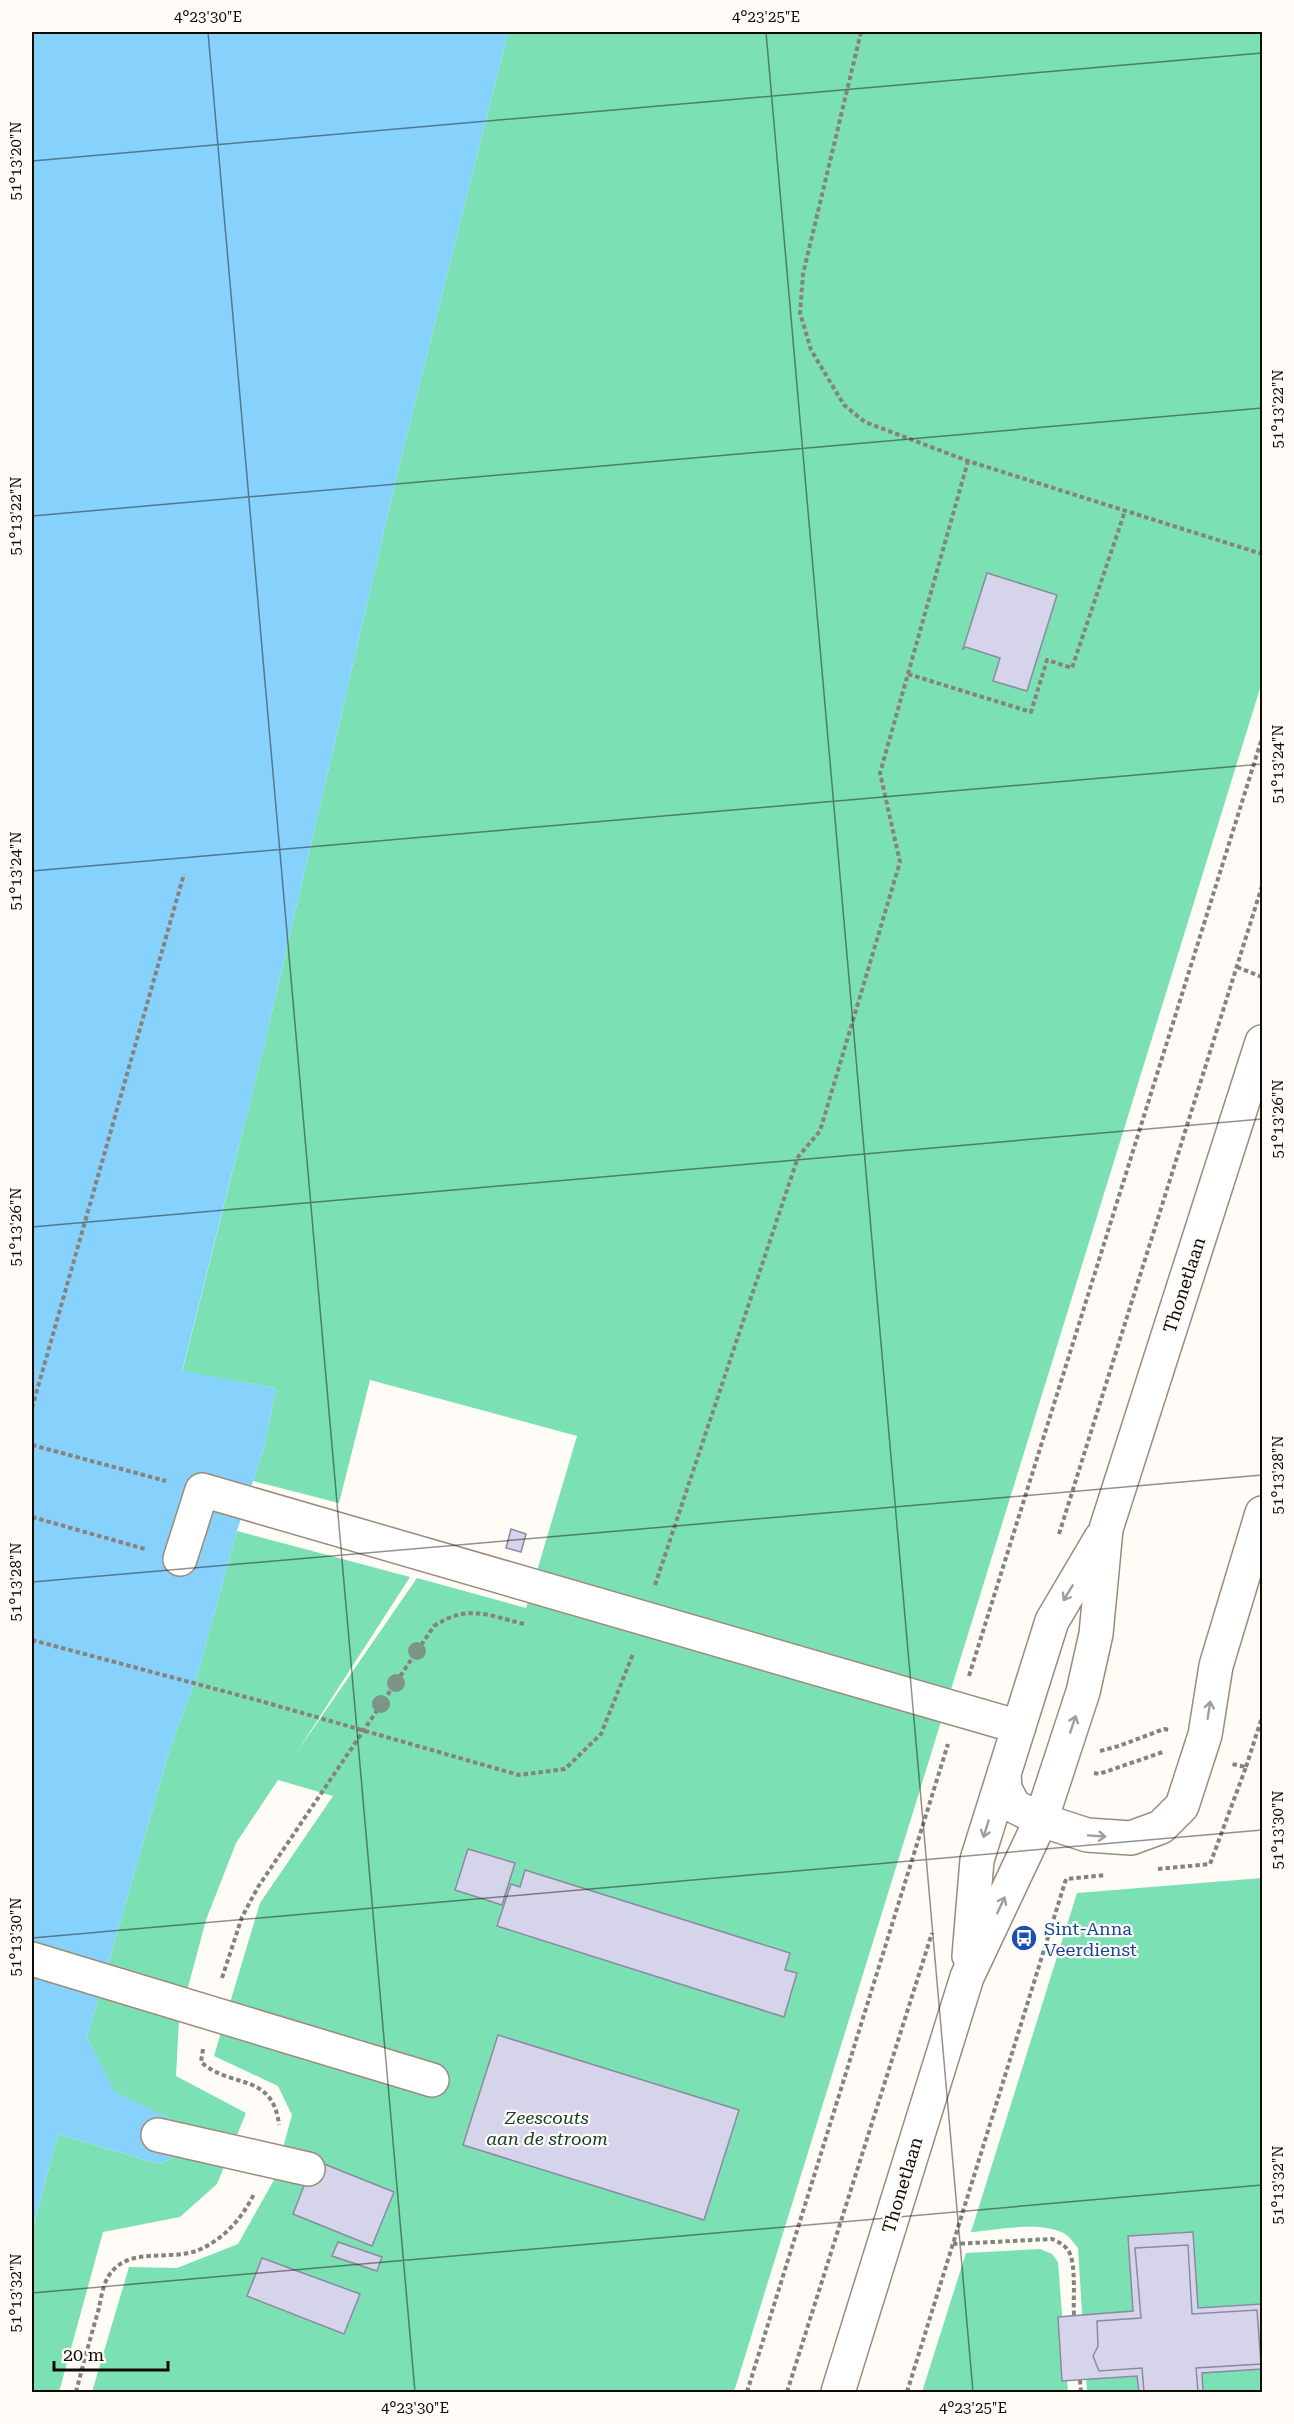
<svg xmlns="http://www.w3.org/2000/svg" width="1294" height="2424" font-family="'Roboto Serif',serif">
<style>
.green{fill:#7be0b4}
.water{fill:#86d2fd}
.building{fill:#d5d4eb;stroke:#8b8ba0;stroke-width:1.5}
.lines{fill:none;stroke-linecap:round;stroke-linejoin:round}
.minor-casing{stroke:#9c8b7b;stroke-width:36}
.path{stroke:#87827d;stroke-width:4;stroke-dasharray:4.5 3;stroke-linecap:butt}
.minor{stroke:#fff;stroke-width:33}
.tree{fill:#7d9589}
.oneway{stroke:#a09d9b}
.ticks{fill:none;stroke:#110b06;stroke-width:1.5;stroke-opacity:0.45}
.labels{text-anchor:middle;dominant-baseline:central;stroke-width:4.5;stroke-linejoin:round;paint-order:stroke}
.street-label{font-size:18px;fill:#110b06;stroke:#fffbf7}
.transit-label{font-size:18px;fill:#164399;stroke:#fffbf7;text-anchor:start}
.park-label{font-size:18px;font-style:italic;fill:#12412f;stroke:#fffbf7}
.neatline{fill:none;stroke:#110b06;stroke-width:2}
.ticks-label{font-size:15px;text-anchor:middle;fill:#110b06}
</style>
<rect width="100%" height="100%" fill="#fffbf7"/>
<path class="green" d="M508,32H1262V682L734,2392H92L129,2267L177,2268L238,2244L274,2180L292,2115L278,2086L214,2056L260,1903L333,1796L278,1780L236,1843L206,1920L179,2021L176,2076L246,2113L217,2184L180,2217L103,2232L59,2392H32V2231L58,2134L159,2164L214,2140L114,2092L87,2038L170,1748L197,1676L237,1531L410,1577L297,1752L417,1578L526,1608L577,1436L370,1380L339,1503L253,1481L264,1447L276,1388L182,1372L263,1050L400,462Z
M1262,1878V2392H1087L1078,2248C1075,2245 1072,2240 1069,2237C1048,2219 997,2230 971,2232L1077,1893Z
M1040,2249L1052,2254L1058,2262L1068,2392H922L966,2253Z"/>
<path class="water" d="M32,32H508L400,462L263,1050L182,1371L276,1388L264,1447L237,1531L197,1676L170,1748L87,2038L115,2092L215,2140L159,2164L58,2134L32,2231Z"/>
<path class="building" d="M987,573L1057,595L1027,691L993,681L1000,658L966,647L963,649Z
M511,1529L526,1534L521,1552L506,1548Z
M468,1849L515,1863L502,1905L455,1890Z
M525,1870L790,1953L785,1970L797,1973L784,2017L497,1926L511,1884L520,1887Z
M498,2035L739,2110L704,2220L463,2145Z
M314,2160L394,2192L372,2246L293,2214Z
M1193,2232L1198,2308L1262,2304V2369L1202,2373L1203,2392H1198L1196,2368L1261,2364L1257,2310L1192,2314L1188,2245L1135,2248L1141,2318L1097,2321L1098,2346L1093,2356L1099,2371L1142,2368L1144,2392H1139L1137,2376L1062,2381L1058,2317L1133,2311L1128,2236Z
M338,2242L382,2257L377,2271L332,2256Z
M1188,2245L1192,2314L1257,2310L1261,2364L1196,2368L1198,2392H1144L1142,2368L1099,2371L1093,2356L1098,2346L1097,2321L1141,2318L1135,2248Z
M262,2258L360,2294L344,2334L247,2296Z"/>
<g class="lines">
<g class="minor-casing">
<path id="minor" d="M180,1559L202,1490L1019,1727
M1004,1773L1005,1789L1014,1806L1041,1820L1087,1835L1131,1838L1161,1827L1182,1806L1205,1735L1216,1666L1262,1513
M969,1956L977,1860L1035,1675L1052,1621L1101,1538
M32,1959L432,2080
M158,2135L308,2169
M838,2392L967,1977L1041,1820L1083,1692L1096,1634L1106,1529L1262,1042"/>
</g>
<path class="path" d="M861,32L803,274L800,313L811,350L844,405L865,422L968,461L1262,554
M908,674L1031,712L1047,660L1072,668L1125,511
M1237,967L1262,977
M32,1408L184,874
M32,1445L166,1481
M32,1517L145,1549
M1059,1534L1262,886
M655,1585L798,1157L820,1131L900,862L880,773L968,461
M32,1640L257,1700L519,1775L565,1769L601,1734L633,1654
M969,1676L1262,738
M1100,1751L1119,1746L1164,1729L1170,1730
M1246,1767L1262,1717
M1094,1773L1099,1774L1163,1752
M1158,1869L1210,1864L1246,1767L1232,1764
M222,1978L242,1917L258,1887L434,1626C468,1604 487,1615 524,1624
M203,2049L201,2062C231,2089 273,2072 279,2125
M953,2244L1052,2239C1059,2242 1067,2246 1070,2254C1076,2269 1073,2298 1074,2315
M1080,2380L1081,2392
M76,2392C83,2364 91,2336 99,2308C101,2298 103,2285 108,2277C128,2244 171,2263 201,2249C226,2237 242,2218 254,2194
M747,2392L948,1744
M787,2392L932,1933
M907,2392L1066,1879L1105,1875"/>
<use href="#minor" class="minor"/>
</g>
<g class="tree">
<circle cx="417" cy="1651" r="9"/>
<circle cx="396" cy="1683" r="9"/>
<circle cx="381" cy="1704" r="9"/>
</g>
<defs><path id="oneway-shaft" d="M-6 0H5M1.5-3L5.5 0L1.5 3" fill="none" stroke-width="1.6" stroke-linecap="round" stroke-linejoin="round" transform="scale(1.5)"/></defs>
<g class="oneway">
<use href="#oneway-shaft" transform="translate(1068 1593) rotate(121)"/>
<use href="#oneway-shaft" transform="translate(1209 1710) rotate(-81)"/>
<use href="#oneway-shaft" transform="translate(1073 1724) rotate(-72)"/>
<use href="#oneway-shaft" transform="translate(986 1829) rotate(107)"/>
<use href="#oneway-shaft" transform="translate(1097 1836) rotate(4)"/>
<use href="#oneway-shaft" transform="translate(1001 1905) rotate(-65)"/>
</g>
<path class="ticks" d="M208,32L415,2392M766,32L973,2392M32,161L1262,53M32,516L1262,408M32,871L1262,764M32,1227L1262,1119M32,1582L1262,1475M32,1938L1262,1830M32,2293L1262,2185"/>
<defs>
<g id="bus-disc" transform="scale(1.35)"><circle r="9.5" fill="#1a4fb4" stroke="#fffbf7"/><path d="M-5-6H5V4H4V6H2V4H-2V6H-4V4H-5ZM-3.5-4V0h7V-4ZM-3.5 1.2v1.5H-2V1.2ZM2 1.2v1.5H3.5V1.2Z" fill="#fff"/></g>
</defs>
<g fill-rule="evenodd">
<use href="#bus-disc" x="1024" y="1938"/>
</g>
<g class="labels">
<g class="street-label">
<text transform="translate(1184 1285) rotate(-72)">Thonetlaan</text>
<text transform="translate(902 2185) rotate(-73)">Thonetlaan</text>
</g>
<g class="transit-label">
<text x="1044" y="1928">Sint-Anna<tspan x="1044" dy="21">Veerdienst</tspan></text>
</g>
<g class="park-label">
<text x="547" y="2117">Zeescouts<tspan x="547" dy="21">aan de stroom</tspan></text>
</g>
</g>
<rect width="1294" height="2424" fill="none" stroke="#fffbf7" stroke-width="66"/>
<path d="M54 2361v9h114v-9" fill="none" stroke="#110b06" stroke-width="3"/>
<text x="63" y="2361" font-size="18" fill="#110b06" stroke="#fffbf7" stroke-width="4.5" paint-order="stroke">20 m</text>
<rect x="33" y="33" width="1228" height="2358" class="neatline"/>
<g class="ticks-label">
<text x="208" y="22">4°23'30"E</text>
<text x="766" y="22">4°23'25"E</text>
<text transform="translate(16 161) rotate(-90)" y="5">51°13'20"N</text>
<text transform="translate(1278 409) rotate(-90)" y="5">51°13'22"N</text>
<text transform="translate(16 516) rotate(-90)" y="5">51°13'22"N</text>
<text transform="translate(1278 764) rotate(-90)" y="5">51°13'24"N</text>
<text transform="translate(16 871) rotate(-90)" y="5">51°13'24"N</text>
<text transform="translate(1278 1119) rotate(-90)" y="5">51°13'26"N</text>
<text transform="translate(16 1227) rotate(-90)" y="5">51°13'26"N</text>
<text transform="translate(1278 1475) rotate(-90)" y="5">51°13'28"N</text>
<text transform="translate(16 1582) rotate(-90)" y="5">51°13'28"N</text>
<text transform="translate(1278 1830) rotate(-90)" y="5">51°13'30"N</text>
<text transform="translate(16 1937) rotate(-90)" y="5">51°13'30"N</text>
<text transform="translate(1278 2185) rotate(-90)" y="5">51°13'32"N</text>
<text transform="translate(16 2293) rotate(-90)" y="5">51°13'32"N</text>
<text x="415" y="2413">4°23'30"E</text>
<text x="973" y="2413">4°23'25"E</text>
</g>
</svg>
